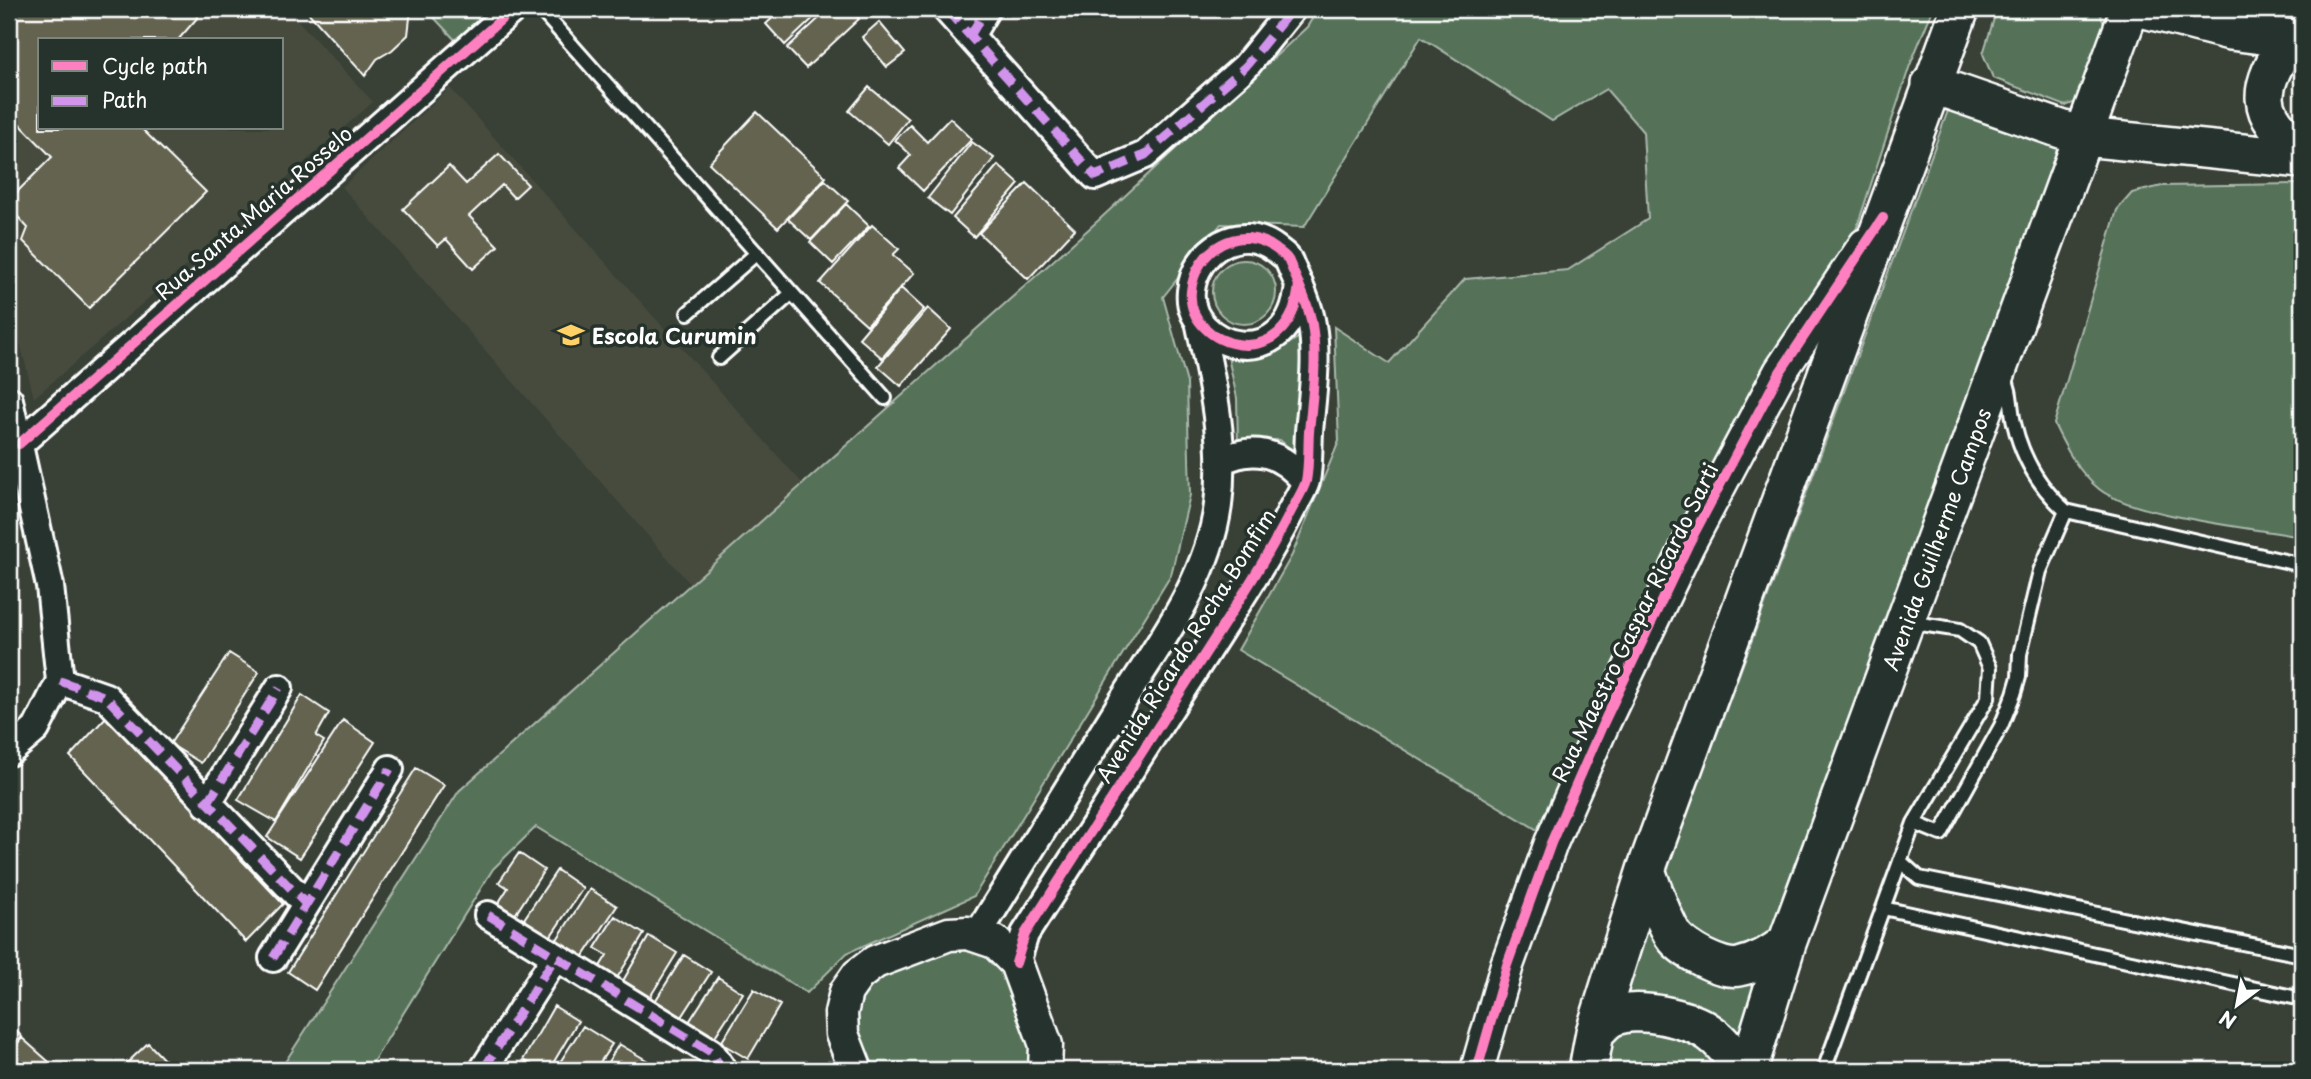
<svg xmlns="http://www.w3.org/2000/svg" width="2311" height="1079" font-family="'Playpen Sans',sans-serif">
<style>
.built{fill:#464b3e;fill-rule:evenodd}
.green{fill:#557259;stroke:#aab8ac;stroke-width:2}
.building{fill:#64634f;stroke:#fff;stroke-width:2}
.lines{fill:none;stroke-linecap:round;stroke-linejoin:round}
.service-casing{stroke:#fff;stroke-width:18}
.minor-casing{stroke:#fff;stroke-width:32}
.tertiary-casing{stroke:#fff;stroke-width:37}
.secondary-casing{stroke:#fff;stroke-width:42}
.service{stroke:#26332d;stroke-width:12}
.minor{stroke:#26332d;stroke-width:26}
.tertiary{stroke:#26332d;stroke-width:32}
.secondary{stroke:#26332d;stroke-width:37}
.quiet{stroke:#d193ec;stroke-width:9;stroke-dasharray:18 9;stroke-linecap:butt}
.cycleway-casing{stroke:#26332d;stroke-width:15}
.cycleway{stroke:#ff80c0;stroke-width:10}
.labels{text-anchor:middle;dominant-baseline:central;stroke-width:7;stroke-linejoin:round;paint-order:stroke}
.street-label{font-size:21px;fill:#fff;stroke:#26332d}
.poi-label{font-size:21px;font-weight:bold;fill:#fff;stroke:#26332d;text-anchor:start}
</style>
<rect width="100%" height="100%" fill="#394137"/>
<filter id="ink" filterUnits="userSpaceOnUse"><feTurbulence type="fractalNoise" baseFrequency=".0143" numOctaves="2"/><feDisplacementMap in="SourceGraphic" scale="14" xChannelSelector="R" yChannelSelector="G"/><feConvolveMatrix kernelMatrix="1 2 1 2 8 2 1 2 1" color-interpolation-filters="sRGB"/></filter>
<g filter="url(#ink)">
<path class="built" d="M9,9H287L373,102L34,398L9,299ZM40,40H282V128H40Z
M450,88L802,483L692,586L342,187Z"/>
<path class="green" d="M426,9H496L458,43Z
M1318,9H1933L1910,65L1855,233L1769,362L1640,609L1541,832L1238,650L1292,555L1339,441L1334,327L1389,363L1465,279L1568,270L1648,219L1643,132L1606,89L1552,121L1421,37L1304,227L1221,224L1163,297L1187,383L1190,495L1171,575L974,896L847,953L807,993L536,827L493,869L368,1070H280L459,791L1101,218L1307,27Z
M1997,9H2086L2100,13L2107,33L2085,98L2066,106L1993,78L1983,54Z
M2222,9H2302V20H2258Z
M1949,108L2059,146L1780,928L1748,950L1708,946L1678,915L1666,872Z
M2302,184V537C2257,529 2132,516 2099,489C2078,472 2065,447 2054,424L2117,210L2132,193L2162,186Z
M1212 292a32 32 0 1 1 64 0a32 32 0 1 1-64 0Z
M1299,337L1304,385L1297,455L1280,440H1253L1238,447L1237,398L1226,348C1260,360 1270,357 1299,337Z
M1645,892L1668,942L1773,962L1746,1059L1610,1010Z
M960,947L981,951L1003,970L1032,1048L1030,1070H871C866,1056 857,1039 855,1024C848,974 925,960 960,947Z
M1673,1025L1731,1070H1597L1606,1032Z"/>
<path class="building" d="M9,9H190L198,17L178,40H40V128H141L206,192L89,308L23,241L28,228L9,207V200L52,157L9,113Z
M305,9H411L408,35L392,50L377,59L365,76Z
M782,9H823L785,45L766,24Z
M829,9H850L859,19L806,68L787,48Z
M879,22L905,53L887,67L862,37Z
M869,87L908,119L888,144L849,111Z
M757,112L826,177L778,228L709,163Z
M950,118L972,139L923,191L899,168L911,155L895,140L910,125L927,142Z
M972,142L994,158L950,215L928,198Z
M499,154L528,185L514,198L502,185L469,216L498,246L473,269L446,239L438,246L403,209L449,166L466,184Z
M998,165L1019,184L974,237L953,218Z
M825,180L848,201L811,240L788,219Z
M1027,183L1075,229L1028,279L979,233Z
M846,204L869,226L833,264L810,242Z
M872,225L899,249L893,255L914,273L867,325L820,283Z
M901,288L924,309L882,358L859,338Z
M928,308L951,329L901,386L878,366Z
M229,653L259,672L201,763L170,744Z
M302,695L329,713L316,736L324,741L276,822L238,800Z
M106,717L283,904L246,942L70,756Z
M343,720L375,742L300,858L267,837Z
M416,768L444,785L315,990L288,972Z
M519,853L544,870L511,921L494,910L508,888L499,882Z
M557,870L583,888L546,943L520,925Z
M590,889L617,906L578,965L552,947Z
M615,916L644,934L614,983L596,973L607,955L595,948Z
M649,936L677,953L647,1002L620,986Z
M684,955L711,972L680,1020L654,1003Z
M718,977L743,993L712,1041L687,1025Z
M754,989L780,1005L748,1059L721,1043Z
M554,1006L578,1021L549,1070H542L523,1060Z
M9,1023L22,1037L9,1049Z
M583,1026L612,1044L595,1070H555Z
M22,1038L56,1068L54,1070H14L9,1066V1053Z
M148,1043L174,1070H134L127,1063Z
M619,1044L648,1061L642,1070H603Z"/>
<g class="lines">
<g class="service-casing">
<path id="service" d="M540,9L885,398
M688,313L757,253
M719,358L792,293
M2004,376C2012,392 2010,405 2014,423C2022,458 2040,488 2066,511
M1914,823L1941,834L2001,726L2014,694L2019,677L2020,654L2040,571L2066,511L2302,565
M1900,861L1919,878L2302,955
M1883,908L2302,999
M1824,1070L1914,823L1988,698L1990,668L1979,643L1960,630L1908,622"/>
</g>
<g class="minor-casing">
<path id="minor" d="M946,9L1095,176L1145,155L1246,66L1292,9
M970,36L986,9
M9,400L50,586L60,681
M19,444L513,9
M1221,461C1255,444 1281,453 1305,481
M60,681L106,697L305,903
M9,752L36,729L60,681
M207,804L279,688
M488,915L711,1052L723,1070
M978,934C1024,861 1069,787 1115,713C1155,649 1208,582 1218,505C1226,442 1212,381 1199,321
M273,958L390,769
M1016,963L1025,934C1089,834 1153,735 1217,635C1242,596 1268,556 1289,515C1294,504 1303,492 1306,481C1309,466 1308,448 1309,432C1312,397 1318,360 1312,325C1309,305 1298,283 1290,264C1288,257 1282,254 1276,249C1240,221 1195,250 1191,291C1185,348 1291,379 1299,284
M483,1070L554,959"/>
</g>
<g class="tertiary-casing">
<path id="tertiary" d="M856,1070L842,1034L841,1013L846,992L858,975L875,962L949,934L968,933L995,942L1016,963L1046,1045L1045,1070
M1477,1070L1507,965L1551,843L1602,726L1688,545L1780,372L1865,245"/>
</g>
<g class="secondary-casing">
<path id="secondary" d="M2145,9L2230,31L2302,40
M2289,40C2257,88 2253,113 2302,150
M1931,84L2084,137L2302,159
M1646,870C1654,892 1661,915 1673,935C1683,950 1722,971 1739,967C1758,963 1772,954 1787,943
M1595,1032C1600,1028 1605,1021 1611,1018C1635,1005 1689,1018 1710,1033C1723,1042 1733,1056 1741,1070
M1588,1070L1595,1032L1646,870L1960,9
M1748,1070L1787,943L2130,9"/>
</g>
<use href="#service" class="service"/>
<use href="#minor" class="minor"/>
<use href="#tertiary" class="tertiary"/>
<use href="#secondary" class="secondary"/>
<path class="quiet" d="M946,9L1095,176L1145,155L1246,66L1292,9
M970,36L986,9
M60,681L106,697L305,903
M207,804L279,688
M488,915L711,1052L723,1070
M273,958L390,769
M483,1070L554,959"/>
<g class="cycleway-casing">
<path id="cycleway" d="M19,444L513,9
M1016,963L1025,934C1089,834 1153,735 1217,635C1242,596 1268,556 1289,515C1294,504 1303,492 1306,481C1309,466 1308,448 1309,432C1312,397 1318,360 1312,325C1309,305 1298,283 1290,264C1288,257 1282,254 1276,249C1240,221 1195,250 1191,291C1185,348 1291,379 1299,284
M1477,1070L1507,965L1551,843L1602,726L1688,545L1780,372L1883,218"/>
</g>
<use href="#cycleway" class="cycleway"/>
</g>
</g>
<defs>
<g id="school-bare" transform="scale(2.1)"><path d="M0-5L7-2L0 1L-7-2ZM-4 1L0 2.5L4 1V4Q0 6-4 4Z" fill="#ffd166" stroke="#26332d" stroke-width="2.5" paint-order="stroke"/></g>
</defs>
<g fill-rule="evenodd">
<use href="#school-bare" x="571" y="335"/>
</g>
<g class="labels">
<g class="street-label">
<text transform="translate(253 212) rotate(-41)">Rua Santa Maria Rosselo</text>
<text transform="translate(1936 539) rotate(-70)">Avenida Guilherme Campos</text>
<text transform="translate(1634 622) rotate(-64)">Rua Maestro Gaspar Ricardo Sarti</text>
<text transform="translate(1185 645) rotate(-58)">Avenida Ricardo Rocha Bomfim</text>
</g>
<g class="poi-label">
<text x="592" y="335">Escola Curumin</text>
</g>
</g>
<rect width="2311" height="1079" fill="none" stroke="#26332d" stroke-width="35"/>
<rect x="18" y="18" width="2276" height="1044" fill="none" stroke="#fff" stroke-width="2.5" filter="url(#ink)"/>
<rect x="38" y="38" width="245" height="91" fill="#26332d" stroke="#7d8581" stroke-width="2"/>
<rect x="52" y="61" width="35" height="10" fill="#ff80c0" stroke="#7d8581" stroke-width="2"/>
<text x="102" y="74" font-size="21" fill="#ffffff">Cycle path</text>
<rect x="52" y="96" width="35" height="10" fill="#d193ec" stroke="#7d8581" stroke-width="2"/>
<text x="102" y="108" font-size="21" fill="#ffffff">Path</text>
<g transform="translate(2237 1005) rotate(212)" stroke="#26332d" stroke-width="5" paint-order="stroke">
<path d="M0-5L12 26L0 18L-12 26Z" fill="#ffffff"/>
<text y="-10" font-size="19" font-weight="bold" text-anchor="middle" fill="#ffffff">N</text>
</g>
</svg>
